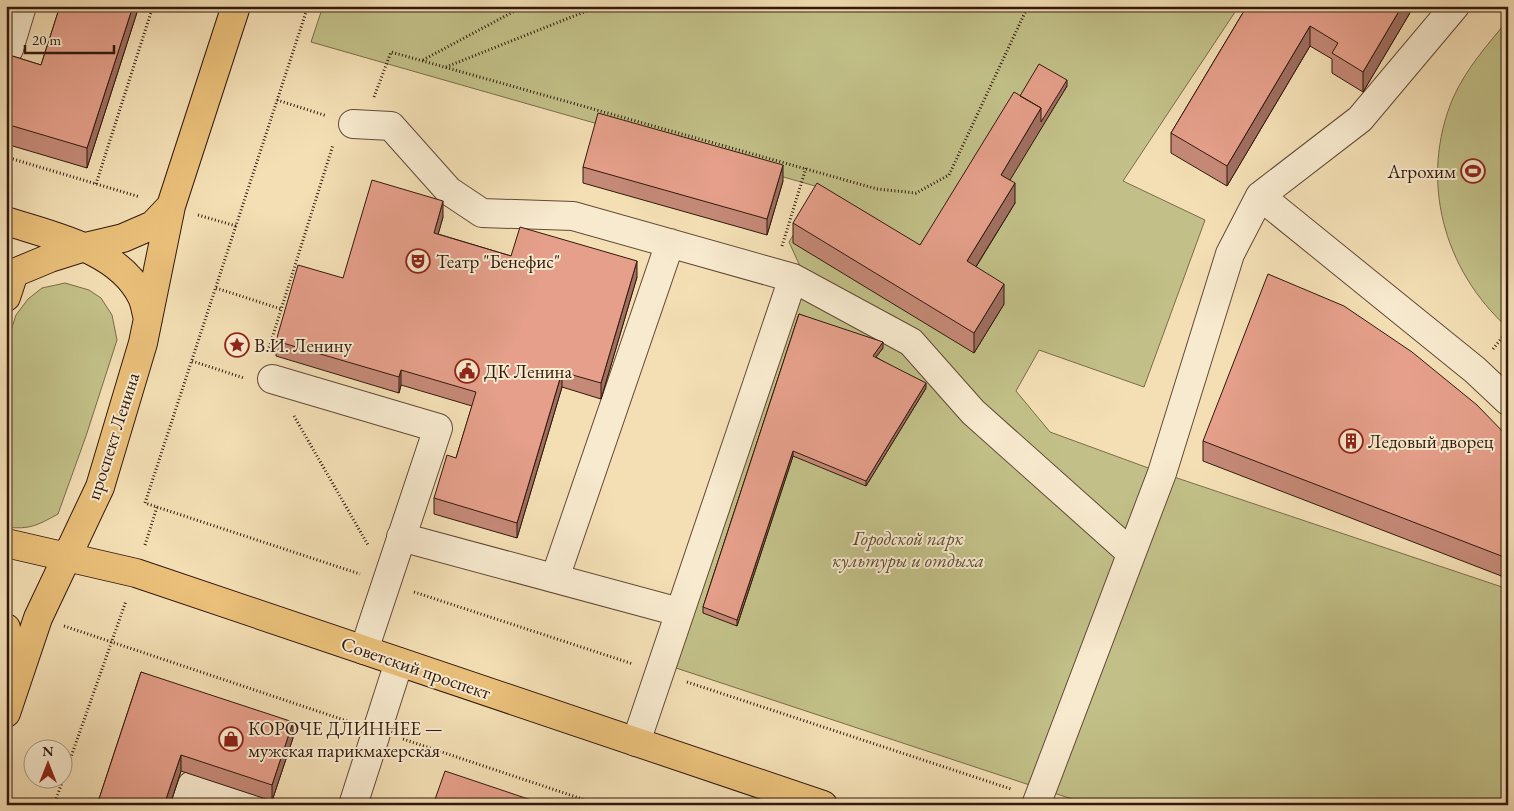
<svg xmlns="http://www.w3.org/2000/svg" width="1514" height="811" font-family="'EB Garamond',serif">
<style>
.green{fill:#c2c088;stroke:#7a6c4a}
.lines{fill:none;stroke-linecap:round;stroke-linejoin:round}
.minor-casing{stroke:#624a37;stroke-width:30}
.major-casing{stroke:#31190d;stroke-width:30}
.path{stroke:#31190d;stroke-width:3;stroke-dasharray:1 2.5;stroke-linecap:butt}
.minor{stroke:#f8eacf;stroke-width:28}
.major{stroke:#eac07a;stroke-width:28}
.wall{fill:#c58977;stroke:#31190d}
.shaded-wall{fill:#a06f61;stroke:#31190d}
.building{fill:#e59f8a;stroke:#31190d}
.labels{text-anchor:middle;dominant-baseline:central;stroke-width:4;stroke-linejoin:round;paint-order:stroke}
.poi-label{font-size:19px;fill:#31190d;stroke:#f8eacf;text-anchor:start}
.street-label{font-size:19px;fill:#31190d;stroke:#f8eacf}
.park-label{font-size:19px;font-style:italic;fill:#5c4b32;stroke:#f8eacf}
</style>
<rect width="100%" height="100%" fill="#f4dfb5"/>
<filter id="stains"><feTurbulence type="fractalNoise" baseFrequency=".004" numOctaves="4"/><feColorMatrix values="0 0 0 0 .2 0 0 0 0 .09 0 0 0 0 .02 0 0 0 .5 -.17"/></filter>
<radialGradient id="worn" r=".72"><stop offset=".6" stop-color="#630" stop-opacity="0"/><stop offset="1" stop-color="#630" stop-opacity=".3"/></radialGradient>
<path class="green" d="M323,6H1239L1123,181L1205,220L1144,387L1039,350L1016,391L1050,432L1162,473L1508,589V805H1090L676,668L804,275L789,242L822,188L311,42Z
M1508,20V328C1443,270 1419,179 1453,98C1466,69 1487,45 1508,20Z
M65,283L89,290L101,298L112,315L117,340L86,436L58,514C38,525 30,530 6,527V346L16,315L28,299L42,288Z"/>
<g class="lines">
<g class="minor-casing">
<path id="minor" d="M6,48L9,49L22,6
M353,124L391,126L449,191L482,213L573,216L793,278L911,342L973,412L1131,553
M1260,196L1475,370L1508,401
M272,379L438,428L364,650
M401,537L679,612
M555,578L670,243
M636,742L793,278
M185,805L192,785L249,805
M353,805L399,662
M1036,805L1162,473L1230,254L1260,196L1360,119L1455,6"/>
</g>
<g class="major-casing">
<path id="major" d="M6,221C52,236 119,249 142,297C145,303 146,312 148,319
M14,273L50,258L85,247L123,238L153,225L171,206
M6,297L14,273
M6,543L136,573L823,805
M6,628L8,640V682
M6,713L38,618L100,487L143,343L171,206L236,6"/>
</g>
<path class="path" d="M423,60L524,6
M446,67L599,6
M374,97L391,52L877,189L916,193L949,175L1028,6
M277,100L327,116
M6,157L140,197
M96,184L153,6
M198,215L236,226
M782,246L806,168
M216,288L281,309
M1493,349L1508,330
M268,351L333,145
M192,361L244,378
M294,416L368,545
M157,507L360,574
M145,545L157,507L145,503L308,6
M414,592L633,664
M64,626L350,722
M687,682L1011,789
M403,739L600,805
M54,805L126,601"/>
<use href="#minor" class="minor"/>
<use href="#major" class="major"/>
</g>
<path class="wall" d="M60,6H139L87,168L6,144V54L41,65Z
M1247,6H1414L1363,92L1332,73V59L1310,46L1227,186L1171,153V133Z
M1067,86L1009,180L1015,203L976,267L1004,304L974,353L793,243V223L920,245L1020,96Z
M583,167L783,181L767,235L583,183Z
M443,217L438,234L511,256L637,277L601,399L562,387L517,538L434,514V498L456,458L472,406L401,385L399,393L276,356V341L343,278Z
M799,314L883,348L876,357L926,388L866,486L793,456L737,626L703,613V607Z
M1508,437V568L1504,577L1203,461V441Z
M141,672L293,738L272,801L181,771L170,805H97Z"/>
<path class="shaded-wall" d="M133,6H139L87,168V148Z
M1402,6H1414L1363,92V72Z
M1310,26V46L1227,186V166Z
M1067,80V86L1001,195V175L1041,108Z
M783,165V181L767,235V219Z
M1015,183V203L967,281V261Z
M443,201V217L434,249V233Z
M637,261V277L601,399V383Z
M1004,284V304L974,353V333Z
M883,342V348L873,361V356Z
M401,370V385L399,393V377Z
M562,372V387L517,538V523Z
M926,383V388L866,486V481Z
M793,451V456L737,626V620Z
M1508,548V568L1504,577V557Z
M293,722V738L272,801V785Z
M181,755V771L170,805H164Z"/>
<path class="building" d="M60,6H133L87,148L6,124V54L41,65Z
M1247,6H1402L1363,72L1332,53L1338,43L1310,26L1227,166L1171,133Z
M1039,64L1067,80L1041,122V108L1020,96Z
M1014,92L1041,108L1001,175L1015,183L967,261L1004,284L974,333L793,223L817,183L920,245Z
M598,113L783,165L767,219L583,167Z
M372,180L443,201L434,233L511,256L520,227L637,261L601,383L562,372L517,523L434,498L447,455L456,458L476,392L401,370L399,377L276,341L298,265L343,278Z
M1268,274L1344,306L1412,352L1477,405L1508,437V548L1504,557L1203,441Z
M799,314L883,342L873,356L926,383L866,481L793,451L737,620L703,607Z
M141,672L293,722L272,785L181,755L164,805H97Z
M445,771L546,805H433Z"/>
<defs>
<g id="stadium-ring" transform="scale(1.25)"><circle r="9.5" fill="#f8eacf" stroke="#8f2418" stroke-width="1.5"/><path d="M0-5a6.5 5 0 1 0 0 10a6.5 5 0 1 0 0-10ZM-3.5-1.8h7v3.6h-7Z" fill="#8f2418"/></g>
<g id="theatre-ring" transform="scale(1.25)"><circle r="9.5" fill="#f8eacf" stroke="#8f2418" stroke-width="1.5"/><path d="M-5-5.5Q0-4 5-5.5V0Q5 5 0 6Q-5 5-5 0ZM-3.3-2.5H-1v1.5H-3.3ZM1-2.5H3.3v1.5H1ZM-2.8 1Q0 5.5 2.8 1Z" fill="#8f2418"/></g>
<g id="sight-ring" transform="scale(1.25)"><circle r="9.5" fill="#f8eacf" stroke="#8f2418" stroke-width="1.5"/><path d="M0-6L1.8-2.2L6-1.7L2.9 1.2L3.7 5.4L0 3.3L-3.7 5.4L-2.9 1.2L-6-1.7L-1.8-2.2Z" fill="#8f2418"/></g>
<g id="civic-ring" transform="scale(1.25)"><circle r="9.5" fill="#f8eacf" stroke="#8f2418" stroke-width="1.5"/><path d="M-.6-6.5H3V-4.5H.6V-3L4-1V1h2V6H-6V1h2V-1L-.6-3ZM-1.2 2.5V6h2.4V2.5Z" fill="#8f2418"/></g>
<g id="building-ring" transform="scale(1.25)"><circle r="9.5" fill="#f8eacf" stroke="#8f2418" stroke-width="1.5"/><path d="M-4-6H4V6H1V3H-1V6H-4ZM-2.5-4.3h1.7v1.8h-1.7ZM.8-4.3h1.7v1.8H.8ZM-2.5-1h1.7V.8h-1.7ZM.8-1h1.7V.8H.8Z" fill="#8f2418"/></g>
<g id="shop-ring" transform="scale(1.25)"><circle r="9.5" fill="#f8eacf" stroke="#8f2418" stroke-width="1.5"/><path d="M-5-2.5h2.3a2.7 3.5 0 0 1 5.4 0H5L5.5 6h-11ZM-1.5-2.5h3a1.5 2.3 0 0 0-3 0Z" fill="#8f2418"/></g>
</defs>
<g fill-rule="evenodd">
<use href="#stadium-ring" x="1473" y="171"/>
<use href="#theatre-ring" x="418" y="261"/>
<use href="#sight-ring" x="237" y="345"/>
<use href="#civic-ring" x="467" y="371"/>
<use href="#building-ring" x="1351" y="441"/>
<use href="#shop-ring" x="231" y="739"/>
</g>
<g class="labels">
<g class="poi-label">
<text x="1456" y="171" text-anchor="end">Агрохим</text>
<text x="436" y="261">Театр "Бенефис"</text>
<text x="254" y="345">В.И. Ленину</text>
<text x="484" y="371">ДК Ленина</text>
<text x="1368" y="441">Ледовый дворец</text>
<text x="248" y="728">КОРОЧЕ ДЛИННЕЕ —<tspan x="248" dy="22">мужская парикмахерская</tspan></text>
</g>
<g class="street-label">
<text transform="translate(113 436) rotate(-72)">проспект Ленина</text>
<text transform="translate(416 668) rotate(19)">Советский проспект</text>
</g>
<g class="park-label">
<text x="908" y="538">Городской парк<tspan x="908" dy="22">культуры и отдыха</tspan></text>
</g>
</g>
<rect width="1514" height="811" fill="none" stroke="#f4dfb5" stroke-width="25"/>
<rect x="8" y="8" width="1499" height="796" fill="none" stroke="#31190d" stroke-width="2.5"/>
<rect x="12" y="12" width="1489" height="786" fill="none" stroke="#31190d"/>
<g transform="translate(48 764)"><circle r="24" fill="#f8eacf" stroke="#a89681"/>
<path d="M0-4L9 19L0 12L-9 19Z" fill="#8f2418"/>
<text y="-8" font-size="14" font-weight="bold" text-anchor="middle" fill="#31190d">N</text>
</g>
<path d="M25 45v8h89v-8" fill="none" stroke="#31190d" stroke-width="2.5"/>
<text x="32" y="45" font-size="15" fill="#31190d" stroke="#f8eacf" stroke-width="4" paint-order="stroke">20 m</text>
<rect width="100%" height="100%" filter="url(#stains)"/>
<rect width="100%" height="100%" fill="url(#worn)"/>
</svg>
